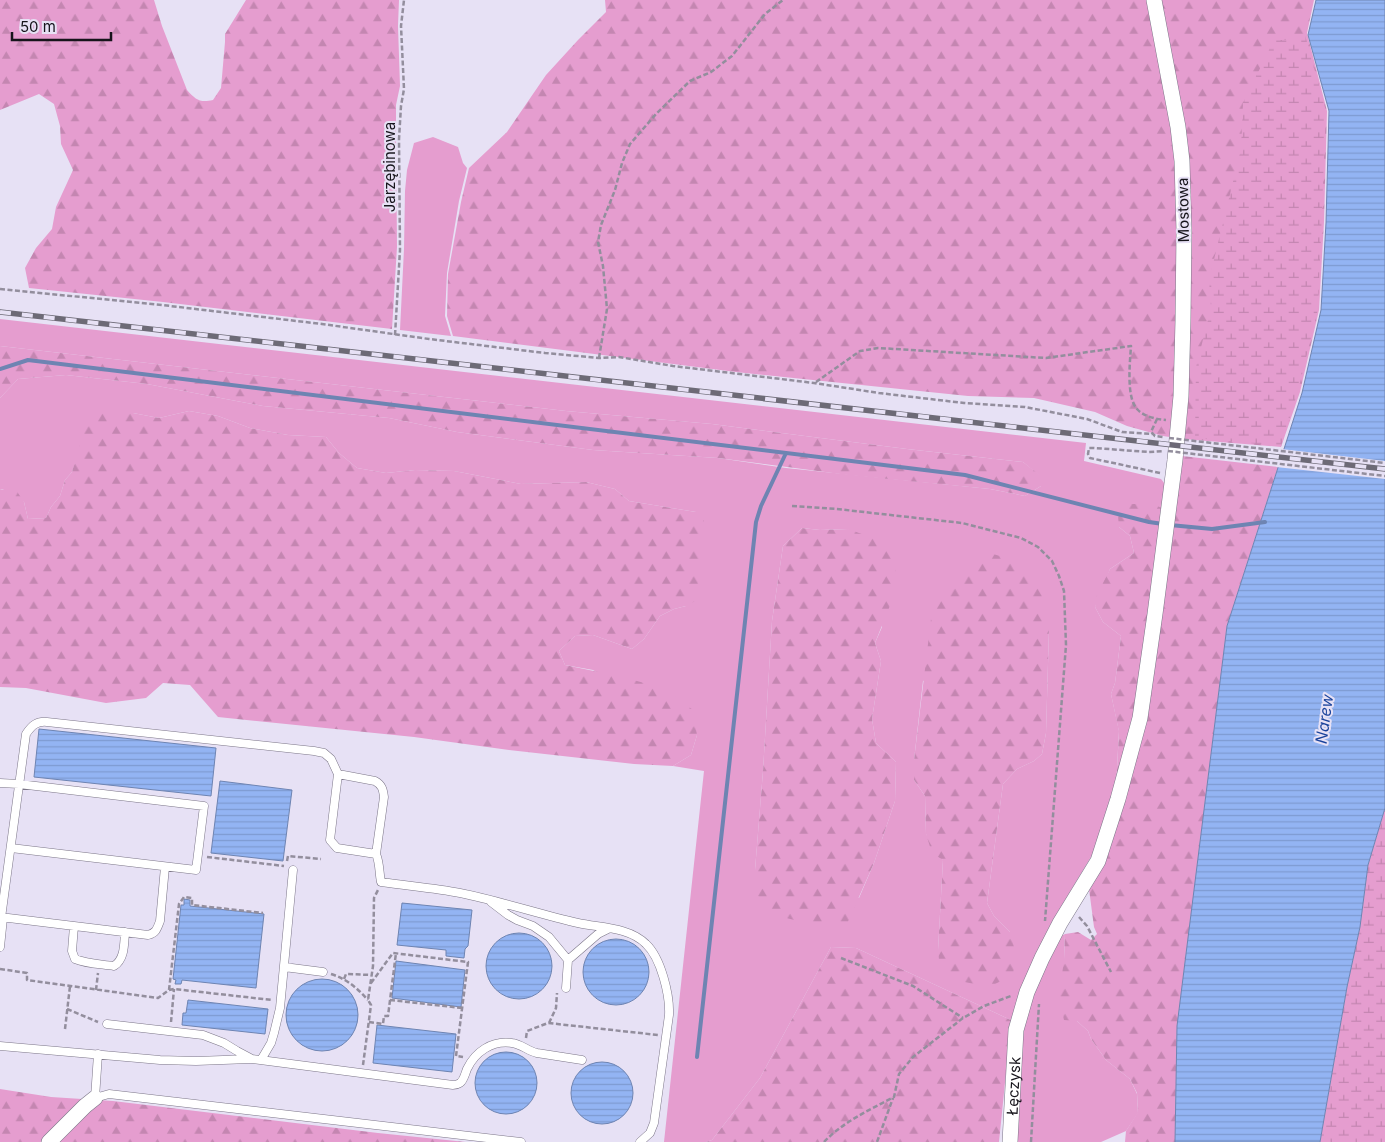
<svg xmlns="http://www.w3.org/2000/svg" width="1385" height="1142" font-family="Inter,sans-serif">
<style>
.grass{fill:#e59dcf;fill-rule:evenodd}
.forest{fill:url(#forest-firs)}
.wetland{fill:url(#wetland-marsh)}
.water{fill:url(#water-rules);stroke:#6e84b2}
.pier{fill:#e7e1f5}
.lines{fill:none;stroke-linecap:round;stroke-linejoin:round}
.stream{stroke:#6e84b2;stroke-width:4}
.service-casing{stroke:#7c7688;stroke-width:9}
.minor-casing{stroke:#7c7688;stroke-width:16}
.path{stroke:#938e9d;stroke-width:2.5;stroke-dasharray:5 2.5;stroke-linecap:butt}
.service{stroke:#fff;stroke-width:8}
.minor{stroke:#fff;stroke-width:15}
.rail-casing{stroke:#6d6a76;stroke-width:5.5}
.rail{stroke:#e7e1f5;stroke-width:4;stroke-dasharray:11;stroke-linecap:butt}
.path-bridge{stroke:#938e9d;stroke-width:2.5;stroke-dasharray:5 2.5;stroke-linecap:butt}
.labels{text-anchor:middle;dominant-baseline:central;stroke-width:4;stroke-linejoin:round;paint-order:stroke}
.street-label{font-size:15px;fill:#16141b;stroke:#e7e1f5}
.water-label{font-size:16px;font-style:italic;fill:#19429b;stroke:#e7e1f5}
</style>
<defs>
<pattern id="forest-firs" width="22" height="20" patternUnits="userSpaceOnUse" patternTransform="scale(1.25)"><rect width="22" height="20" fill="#e59dcf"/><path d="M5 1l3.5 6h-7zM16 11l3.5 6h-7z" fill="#c486b1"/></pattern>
<pattern id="wetland-marsh" width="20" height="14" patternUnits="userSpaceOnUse" patternTransform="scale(1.25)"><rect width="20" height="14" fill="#e59dcf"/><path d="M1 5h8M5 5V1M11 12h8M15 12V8" fill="none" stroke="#c486b1"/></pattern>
<pattern id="water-rules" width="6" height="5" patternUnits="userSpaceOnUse" patternTransform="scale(1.25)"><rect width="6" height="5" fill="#93b4f3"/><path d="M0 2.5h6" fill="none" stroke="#7e9ad0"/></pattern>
</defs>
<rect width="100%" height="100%" fill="#e7e1f5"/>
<path class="grass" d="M433,137L458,147L463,163L467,168L459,201L447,273L445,316L451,336L400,330L404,249L405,191L407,170L414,143Z
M0,319L1086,443L1084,461L1161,479L1165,484V509L1119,527L1130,536L1134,553L1110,569L1095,607L1103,622L1121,636L1115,683L1111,694L1119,731L1116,787L1094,852L1052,922L1051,942L1065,934L1064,959L1077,1021L1088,1031L1091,1039L1106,1060L1130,1079L1137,1094L1138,1113L1126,1131L1101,1142H1015L1013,1021L856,948L831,947L760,1078L712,1140L706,1142H664L704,771L673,766L691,755L697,735L593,670L565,665L559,651L575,636L593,635L632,649L644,639L660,616L674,609L686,606L696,512L629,501L615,489L586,482L521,484L454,471L415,470L386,473L357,468L339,453L326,437L288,435L250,428L218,416L189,411L159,418L133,413L79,452L72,472L65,480L60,496L51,507L46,518L28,519L24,502L3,489L0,490V398L18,379L66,375L147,384L263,406L389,418L457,432L593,450L718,458L786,468L990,489L1025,496L1041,486V477L1023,462L907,449L712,424L566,411L0,346ZM802,528L820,530L848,529L882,627L875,643L881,661L872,719L876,743L896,762L895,801L874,863L859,898L755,870L763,771L772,621L783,546ZM1049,629L1046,733L1042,754L1034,761L1017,769L1003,784L987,903L994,916L1010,932L938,950L943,860L926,834L925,796L914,780V760L923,681Z"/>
<path class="forest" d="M0,0H154L162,26L187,90C196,100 200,103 213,100L221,88L225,42V34L246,0H399L398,26L400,86L396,105V137L397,247L392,329L163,302L29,288L25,268L36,248L52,229L56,207L73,170L61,144L60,126L54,104L39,94L0,110Z
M605,0H1314L1307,33L1327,111L1324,222L1319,310L1300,392L1281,447L1183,439L1163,436L1127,426L1095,412L1034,398L968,396L736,372L453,336L447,316L448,274L461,202L469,168L507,132L546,75L578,40L606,12Z
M0,346L566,411L712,424L907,449L1023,462L1041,476V486L1025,496L990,489L848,475L718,458L593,450L457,432L389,418L263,406L147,384L66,375L18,379L0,398Z
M189,411L218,416L250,428L288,435L326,437L339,453L357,468L386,473L415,470L454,471L521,484L586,482L615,489L629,501L696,512L704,521L697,600L686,606L674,609L660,616L644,639L632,649L593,635L575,636L559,651L565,665L623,677L665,689L693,710L697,735L691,755L673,766L634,764L509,750L414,737L218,717L190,685L163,683L146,698L106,703L26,688L0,687V490L14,487L24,502L28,519L46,518L51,507L60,496L65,480L72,472L85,427L102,412L133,413L159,418Z
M1182,456L1278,467L1227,626L1177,1026L1175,1142H1125L1126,1131L1138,1112L1137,1093L1130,1079L1106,1060L1091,1039L1088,1031L1077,1021L1064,1020L1059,999L1064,959L1065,934L1078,932L1091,940L1097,934L1094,927L1089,889L1116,787L1119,732L1111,694L1115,683L1121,636L1103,622L1095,607L1097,595L1110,569L1134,553L1130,536L1119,527L1118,516L1126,504H1153L1166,510Z
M802,528L820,530L848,529L881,541L896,564L895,593L875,643L881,661L872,719L876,743L896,762L895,801L874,863L847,924L823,927L778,916L756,894L755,870L763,771L772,621L783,546Z
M993,554L1017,561L1034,573L1044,599L1049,629L1046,733L1042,754L1034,761L1017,769L1003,784L987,903L994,916L1010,932L1016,954L1013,975L989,987L955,980L940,969L938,950L943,860L932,853L926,834L925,796L914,780V760L931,619L948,582L971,563Z
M831,947L856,948L1013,1021L1010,1033L999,1142H706L712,1140L760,1078Z
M0,1089L51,1097L113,1101L378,1133L466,1142H0Z"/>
<path class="wetland" d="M1305,35L1326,111L1318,309L1298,391L1281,446L1195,438L1196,367L1211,308L1209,280L1241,149L1243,103L1274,40H1297Z
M1385,808V1142H1320L1347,987L1360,927L1368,865Z"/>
<path class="water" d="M1316,0H1385V808L1368,865L1360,927L1347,987L1320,1142H1175L1177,1026L1227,626L1302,393L1321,310L1326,223L1329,111L1308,35Z
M39,729L216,748L211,796L34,777Z
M220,781L292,790L283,861L211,853Z
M184,899L190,900V906L264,914L256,988L182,980L181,984H175L176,980L173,979L181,905H184Z
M402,903L472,910L468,946L465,949L464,958L446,956V950L397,945Z
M486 966a33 33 0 1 1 66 0a33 33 0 1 1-66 0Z
M583 972a33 33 0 1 1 66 0a33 33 0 1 1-66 0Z
M396,961L465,970L461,1007L392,998Z
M286 1015a36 36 0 1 1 72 0a36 36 0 1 1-72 0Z
M188,1000L268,1009L265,1034L182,1025L183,1013H186Z
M377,1025L456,1034L452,1072L373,1063Z
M475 1083a31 31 0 1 1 62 0a31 31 0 1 1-62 0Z
M571 1093a31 31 0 1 1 62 0a31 31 0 1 1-62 0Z"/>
<path class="pier" d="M1281,449L1385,461V479L1276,467Z"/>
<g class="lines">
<path class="stream" d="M0,369L28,360L965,475L1149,522L1163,524
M1170,525L1212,529L1265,522
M697,1057L756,522L761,506L786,453"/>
<g class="service-casing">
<path id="service" d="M338,774L375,781C382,785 383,789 384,797L376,854
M0,783L19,784L204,806L196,870L11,848
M491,902L508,915L517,920L533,926L549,937L568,960
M0,917L148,935C156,933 157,929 160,921L165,867
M1,918L26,734C32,725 37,721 47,722L314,751L324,753L331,759L338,774L330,840L337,848L376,854C380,863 379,873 381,882C408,886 435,888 460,893C500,901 539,914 578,923C601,928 629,927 646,944C661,958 670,995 669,1015L654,1123L650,1133L640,1142
M74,926L72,951L75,959C87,964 101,964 114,966C125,959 124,944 125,932
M0,947L3,918
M284,967L323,972
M566,988L568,960L598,934L608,929
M107,1024L203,1035L224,1043L237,1051L252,1059L268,1061L453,1085C456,1085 457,1085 460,1083C464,1080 465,1074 467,1069C475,1052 492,1040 512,1043C521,1044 528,1051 537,1053L582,1060
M0,1046L160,1060L196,1061L250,1059
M98,1054L95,1098L109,1094L521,1142
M261,1060L271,1043L274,1033L280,1008L293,870"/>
</g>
<g class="minor-casing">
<g id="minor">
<path d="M49,1142L85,1106L95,1098"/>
<path id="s1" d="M1010,1142L1016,1030L1027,992L1042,958L1060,923L1098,861L1118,799L1140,718L1155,614L1175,460L1181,396L1183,320L1184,231L1182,161L1178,127L1154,0"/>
</g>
</g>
<path class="path" d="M0,289L162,305L322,324L429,339L545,353L599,358L619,357L673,366L814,383L879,393L964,403L1025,407L1087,419L1122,432L1152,434
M395,335L400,250L399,139L401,106L404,89L401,26L404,0
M599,358L607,309L603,266L598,242L601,225L615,190L622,163L630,144L656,114L690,81L711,72L732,56L765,14L783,0
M816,382L860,351L878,348L1046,358L1131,346C1130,362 1126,397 1137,409C1144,417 1156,419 1166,420
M1157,419L1151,432L1155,436L1163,437
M1160,473L1090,458L1088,454L1089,448H1094L1149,452L1164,451
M792,506L837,509L962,523L1021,538L1038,547L1052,561L1059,576L1064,591L1066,645L1045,921
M207,857L284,866
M287,861L288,856L321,859
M1079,917L1087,926L1111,972
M841,958L913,986L963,1018
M0,969L27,973V980L158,998L169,990L174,989L272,1000
M331,974C347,979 357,988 368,1000
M344,979L346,974L372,975
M371,983L393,953L468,962L456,1056L463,1057
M96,990L98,973
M169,990L179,904L184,897L192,898V905L263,913
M390,1000L462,1008
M67,1009L98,1022
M171,1022L174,989
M369,1022L383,1024L384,1016H388L396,953
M549,1023L556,1008L557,993
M65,1029L70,986
M526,1038L527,1031L548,1023L658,1035
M363,1065L371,1005L368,1000L373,966L374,898L378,890
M824,1142C843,1122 869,1110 894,1097L899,1074L913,1057L963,1018L984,1006L1011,996
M877,1142L893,1098
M1031,1142L1039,1004"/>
<use href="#service" class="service"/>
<use href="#minor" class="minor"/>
<g class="rail-casing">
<path id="rail" d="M0,312L1385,469"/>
</g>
<use href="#rail" class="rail"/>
<path class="path-bridge" d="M1169,438L1385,463
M1168,451L1385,476"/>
</g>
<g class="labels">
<g class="street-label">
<text transform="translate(389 167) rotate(-90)">Jarzębinowa</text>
<text transform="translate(1183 210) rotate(-91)">Mostowa</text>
<text stroke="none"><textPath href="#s1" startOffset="56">Łęczysk</textPath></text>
</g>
<g class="water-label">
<text transform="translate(1324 719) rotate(-82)">Narew</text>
</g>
</g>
<path d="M12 32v8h99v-8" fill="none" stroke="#16141b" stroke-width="2.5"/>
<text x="20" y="32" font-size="15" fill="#16141b" stroke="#e7e1f5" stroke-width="4" paint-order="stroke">50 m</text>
</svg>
